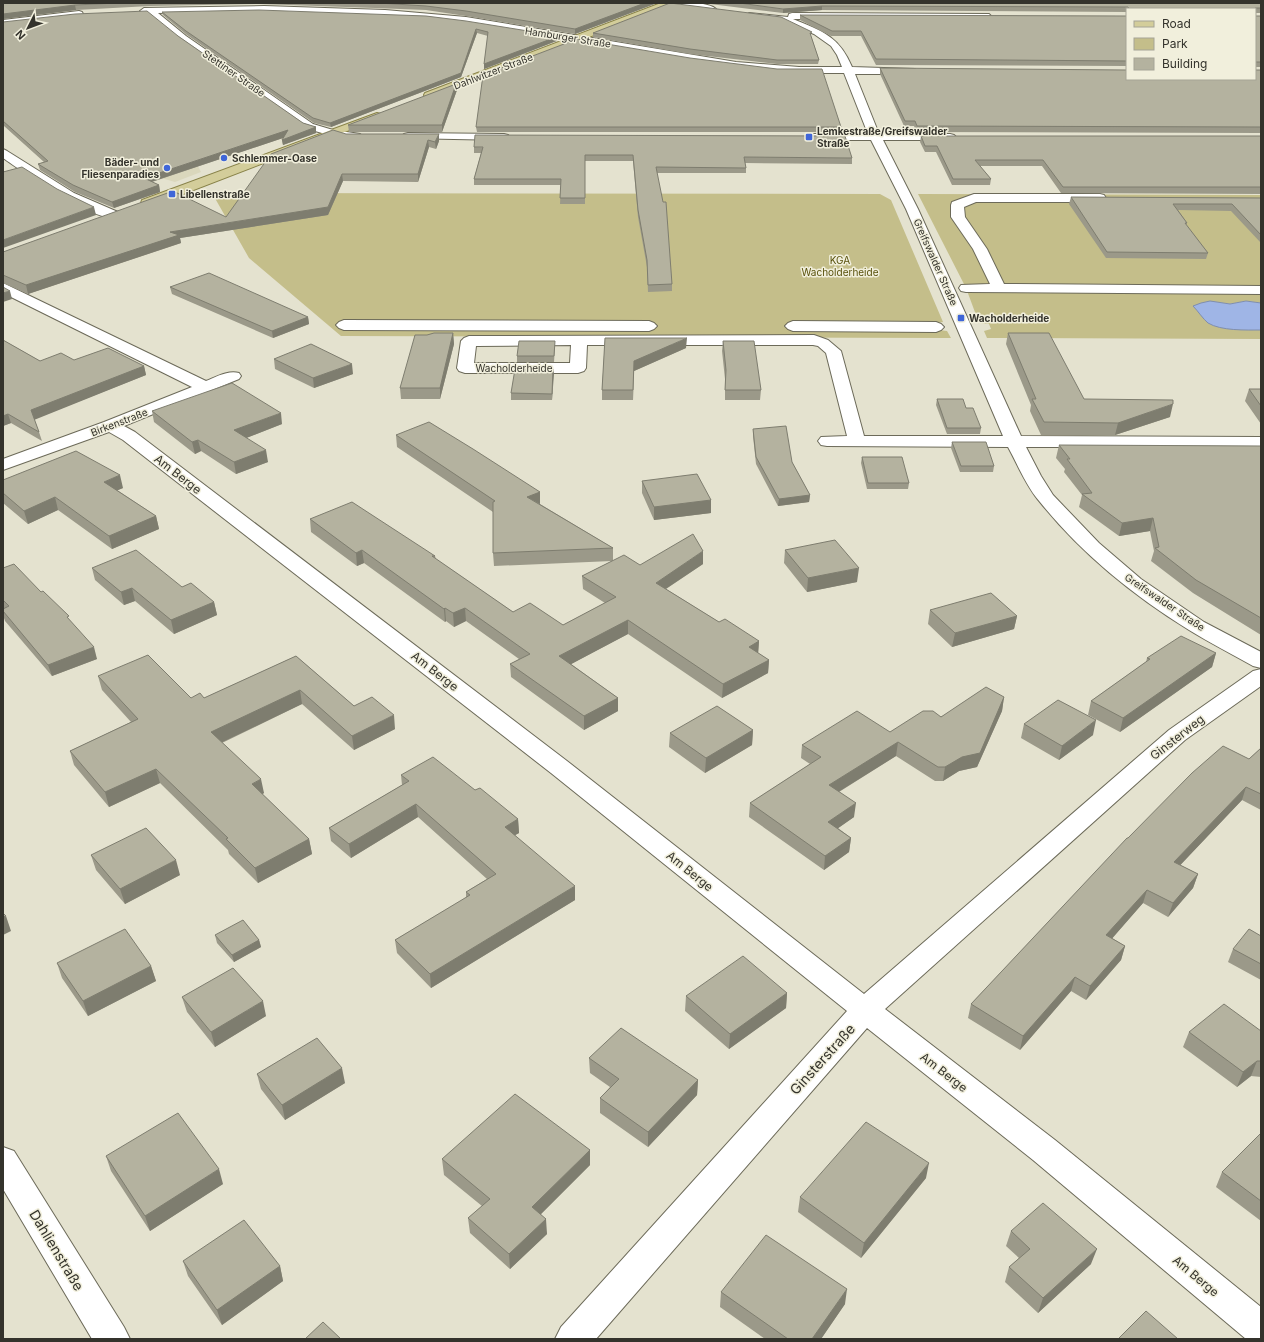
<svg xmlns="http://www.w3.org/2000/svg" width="1264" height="1342" font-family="Inter,sans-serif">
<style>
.built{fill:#dad7bc}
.green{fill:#c4be8a}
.water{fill:#9fb5e6;stroke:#7f8eae}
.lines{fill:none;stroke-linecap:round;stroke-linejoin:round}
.minor-casing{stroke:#6c6a59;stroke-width:2}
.major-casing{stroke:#888248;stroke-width:2}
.minor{fill:#fff;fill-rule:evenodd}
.major{fill:#d3cd9a;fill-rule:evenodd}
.wall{fill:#9b9989}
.shaded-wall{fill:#7e7d6f}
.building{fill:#b4b29f;stroke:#7e7d6f}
.poi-dot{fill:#3f66d8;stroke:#f1efdc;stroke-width:1.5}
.labels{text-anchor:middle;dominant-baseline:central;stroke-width:3;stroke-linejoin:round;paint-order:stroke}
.far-street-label{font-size:10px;fill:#34332c;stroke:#f1efdc}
.far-poi-label{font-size:10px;font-weight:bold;fill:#34332c;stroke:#f1efdc;text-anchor:start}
.far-park-label{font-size:10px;fill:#58510b;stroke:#f1efdc}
.street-label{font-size:12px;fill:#34332c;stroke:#f1efdc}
.near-street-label{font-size:14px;fill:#34332c;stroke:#f1efdc}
</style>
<rect width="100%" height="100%" fill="#e4e2cf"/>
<path class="built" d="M189,150L201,172L175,182L127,168Z"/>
<path class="green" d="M212,193L880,194L891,200L943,322L935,323L939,330L947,331L951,338L341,336L249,258Z
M918,194L1261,195V303L1246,301L1230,304L1210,302L1217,326L1261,330V339L987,338L984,331L991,329L989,324L979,323L966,288Z"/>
<path class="water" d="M1210,301L1230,304L1246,301L1261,303V330C1246,330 1221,331 1208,323C1203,319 1198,311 1193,306L1201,303Z"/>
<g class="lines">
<g class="minor-casing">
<path id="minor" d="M666,3C677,3 708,1 716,9L712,12L670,6Z
M264,6L385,10L466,17L736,62L799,67H842L837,55L831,46L814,34L781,21L749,17L747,15L749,13L788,17L789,14L792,13L989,14L991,16L986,19H793C822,31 839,36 852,67L915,69L916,71L915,73L911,74H855L879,134H950L954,135L956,137L954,139L950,140H883L918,209L1021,436L1261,437V447H1026L1041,476L1053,495L1099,543L1141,579L1204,622L1261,652V668L1253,666C1232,654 1210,643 1189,630C1134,596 1081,553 1040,502C1026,486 1018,465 1008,447L827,446L821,445L818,441L821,437L847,436L826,353L818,346L813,345H587L586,368L584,371L578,373H465L459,371L457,368L461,341L464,338L469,336L814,335L828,340L841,351L864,436H1003L906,209L871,140H814L810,139L808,137L810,135L814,134H868L844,73H799L736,68L466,23C364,12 261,10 158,13L186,36L313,124L333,130L360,134L362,136L360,138L356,139L332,136L305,128L180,40L148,14L141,13L140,11L144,8ZM571,345L570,363H474L476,346Z
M79,11L82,12L83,14L82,16L3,26V20Z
M408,133L504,134L508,135L510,137L508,139L504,140L404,138L402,136L404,134Z
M3,149L7,151L74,193L118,212L119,215L118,218C96,223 23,172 3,158Z
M974,194H1100L1104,195L1106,198L1104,201L1100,202H976L964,207L965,217L987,249L1004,284L1261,286V294L966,292L961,291L959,288L961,285L990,284L973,249L951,217V205L952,202Z
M3,283L206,381C216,377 228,370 239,373L241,376L239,379L124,426L135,432L567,761L864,994L1169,730L1253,671L1261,669V686L1185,740L885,1009L1055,1140L1261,1307V1339H1246L1033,1160L867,1028L596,1339H555L561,1327L847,1011L551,773L123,440L109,432L3,470V459L104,422L192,387L3,293Z
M344,320L649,321L654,323L657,326L654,329L649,331L344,330L339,328L336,325L339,322Z
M793,321L936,322L941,324L944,327L941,330L936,332L793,331L788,329L785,326L788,323Z
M3,1147L14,1151L124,1327L130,1339H92L3,1189Z"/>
</g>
<g class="major-casing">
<path id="major" d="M661,3H673L672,5L433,97H425L424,95L425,93Z
M377,113L381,114L383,116L381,118L152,206H142L141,203L142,200Z"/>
</g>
<use href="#minor" class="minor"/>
<use href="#major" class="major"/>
</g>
<path class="wall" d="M3,3H657L575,34L466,16L426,10L375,8L260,4L150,6L76,10L3,19Z
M702,3H1261V13H1255V16H1261V67H1255V70H1261V133L916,132L914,126H904L880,74V68L1127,79L1255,9H1127V12L822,10L783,13Z
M162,12L426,16L559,40L484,69V64L488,36L477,33L461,77L331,127L314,123L187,35L163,15Z
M800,15L1127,16V66L876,65L861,36H831L800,20Z
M3,22L178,36L303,123L316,127V133L283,145L282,140L283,138L152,182L159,185L160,192L114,208L75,192L40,170L38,164L44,162L4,126L3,127Z
M593,33L811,36L819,60L818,64H777L690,54L593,37Z
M457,90L442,132H349L348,125Z
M476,127H841V132H477Z
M346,134H439V141L436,149L429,147L418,182L343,181L328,215L180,238L181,243L28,294L3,283V252L226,217Z
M921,136H1261V194L1061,193L1042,166H980L991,179L990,185H952L936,152H925L920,142Z
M474,147L852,158V164L745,163L746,168V173H657L672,284V291L648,292L647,267L638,217L633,161H585V204H560L561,185H474V179L481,153H474Z
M1071,197L1261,198V243L1231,211L1178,210L1187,223L1186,225L1208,253L1206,259L1106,258L1069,204Z
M170,287L308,317L309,324L273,338L172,294Z
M453,333L454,344L440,399H401L400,388L427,335Z
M1008,333L1084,399L1170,417L1115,435H1041L1030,411L1031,405L1006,344Z
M605,338L686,348L634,371L633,400H602V390Z
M3,340L40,361L74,360L144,366L146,375L34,419L39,432L42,441L11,423L3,426Z
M723,341L761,390L760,400H725V379L722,351Z
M555,347L554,362H517V356Z
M274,359L353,374L314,388L275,369Z
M553,369L552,400H511V393Z
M1249,389H1261V424L1245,401Z
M937,399L966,408L981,428L980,434H947L936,405Z
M152,411L282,424L246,438L268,462L236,474L201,451L195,454L154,422Z
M753,429L792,462L810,495L809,502L778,506L756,464L753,436Z
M396,435L540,492V504L613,548V561L640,565L703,564L666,589L719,622L759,641L758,653L769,660L768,673L722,698L628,634L571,664L618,698V711L584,730L511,677L510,664L519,659L466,621L454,627L446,621L445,622L364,563L357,566L311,532L310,519L435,556L436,559L513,612L563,625L605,603L583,589L582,576L612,561L494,566L493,553V512L397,447Z
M952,442L994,466L993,472H960L951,448Z
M1059,445L1261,446V635L1193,593L1151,561L1154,551L1150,531L1119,536L1079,507L1082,495L1064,472L1065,469L1056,458Z
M862,457L909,483L908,489H867L861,463Z
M3,480L123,488L117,490L156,516L159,529L112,549L58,510L28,524L3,503Z
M642,481L711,500V513L654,520L642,493Z
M785,550L857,582L807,592L784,563Z
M3,568L41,592L70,621L97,659L52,676L5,621L3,615V609L4,608H3Z
M92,568L182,587L214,602L217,615L174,634L135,601L124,605L95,580Z
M930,610L1017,616L1014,629L952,647L928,624Z
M1216,653L1212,667L1120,732L1088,715L1091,701L1146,662L1147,658Z
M296,656L354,706L395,729L354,750L302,704L222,743L264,793L262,794L309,839L312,854L258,883L229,854L228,850L160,783L109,807L74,765L70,751L131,722L102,690L98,676L191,698H204Z
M1004,697L1002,711L977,767L959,771L943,781H935L896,756L839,792L854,817L838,828L851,838L849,852L824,870L749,817L750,803L810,764L801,758L802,745L890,732Z
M1024,724L1093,735L1059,760L1021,738Z
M753,730L752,745L705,773L669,747L670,733Z
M1261,748V810L1242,800L1180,865L1198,874L1193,888L1168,917L1143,903L1112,938L1125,946L1121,960L1086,1000L1071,991L1020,1050L968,1018L971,1004L1128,838L1249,759Z
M401,775L475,790L518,819L519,833L515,835L575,900L431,988L397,953L395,940L466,898V892L487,879L418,817L351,858L331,841L329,828L402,785Z
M91,855L180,875L125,904L96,870Z
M215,935L259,940L261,947L234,962L217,943Z
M1261,936V980L1228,962L1233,949Z
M57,963L151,966L156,981L88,1016L62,978Z
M787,993L786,1008L729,1049L685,1011L686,996Z
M182,997L266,1016L215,1047L187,1012Z
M1261,1031V1077L1251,1076L1237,1087L1183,1047L1189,1032Z
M589,1058L698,1080L697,1095L648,1147L600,1113V1098L610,1087L590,1073Z
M257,1074L345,1083L285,1120L261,1089Z
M1261,1133V1221L1216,1187L1222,1172Z
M106,1156L223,1184L150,1231L111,1171Z
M442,1159L590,1165L541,1214L547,1234L510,1269L470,1233L468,1218L482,1206L444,1175Z
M926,1178L861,1258L798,1212L800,1197Z
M1011,1231L1091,1264L1038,1313L1005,1282L1009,1267L1019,1258L1006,1246Z
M183,1261L280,1266L283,1281L222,1325L188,1276Z
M721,1292L845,1304L821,1339H765L720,1307Z"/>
<path class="shaded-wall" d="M645,3H657L575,34V29Z
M75,5L76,10L3,19V14Z
M822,6V10L783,13V9Z
M476,29L477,33L461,77L331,127L330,123Z
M559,36V40L484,69V64Z
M456,84L457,90L442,132V125Z
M316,127V133L283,145L282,140Z
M288,130L289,136L145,184L144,178Z
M439,134V141L436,149L435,142Z
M428,140L429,147L418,182V174Z
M342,174L343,181L328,215L180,238L181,243L28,294L26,285L170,232L328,207Z
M159,185L160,192L114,208L112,202Z
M94,207L96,215L3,248V240Z
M10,291L12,299L3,302V293Z
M308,317L309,324L273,338L272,331Z
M453,333L454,344L440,399V388Z
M687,338L686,348L634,371L633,400L634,361Z
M352,364L353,374L314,388L313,378Z
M144,366L146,375L34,420L31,410Z
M553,369L554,374L552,400V394Z
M1173,404L1170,417L1115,435L1118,423Z
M281,413L282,424L236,442L234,430Z
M8,414L11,423L3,426V416Z
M198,440L201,451L195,454L192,442Z
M266,450L268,462L236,474L234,462Z
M120,475L123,488L107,495L104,482Z
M540,492V504L527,497Z
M810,495L809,502L778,506L779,499Z
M55,497L58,510L28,524L24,511Z
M711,500V513L654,520V507Z
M156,516L159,529L112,549L109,536Z
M1153,518L1150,531L1119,536L1122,523Z
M362,550L364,563L357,566L356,553Z
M703,551V564L655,596L656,583Z
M859,568L857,582L807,592L808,578Z
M132,588L135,601L124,605L121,592Z
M214,602L217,615L174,634L171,620Z
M445,608L446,621L445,622L444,609Z
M465,608L466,621L454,627L453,613Z
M1017,616L1014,629L952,647L955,633Z
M628,620V634L560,670L559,656Z
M759,641L758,655L749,647Z
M94,647L97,659L52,676L48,665Z
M1216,653L1212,667L1120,732L1123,718Z
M769,660L768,673L722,698L723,684Z
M300,690L302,704L214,746L211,732Z
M1004,697L1002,711L977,767L959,771L943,781L945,767Z
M618,698V711L584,730V716Z
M394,715L395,729L354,750L352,736Z
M1096,720L1093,735L1059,760L1062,746Z
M753,730L752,745L705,773L706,758Z
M898,742L896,756L827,799L829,785Z
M156,769L160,783L109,807L105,792Z
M261,779L264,793L255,799L252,784Z
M1246,787L1242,800L1170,876L1174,862Z
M856,803L854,817L827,836L828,822Z
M416,804L418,817L351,858L349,844Z
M518,819L519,833L506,840L505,827Z
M851,838L849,852L824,870L825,856Z
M309,839L312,854L258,883L255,868Z
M176,860L180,875L125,904L120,889Z
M1198,874L1193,888L1168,917L1173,903Z
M575,886V900L431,988L430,974Z
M1147,890L1143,903L1103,949L1106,935Z
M6,916L11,931L3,935V917Z
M259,940L261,947L234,962L232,955Z
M1125,946L1121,960L1086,1000L1090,986Z
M151,966L156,981L88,1016L83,1001Z
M1075,977L1071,991L1020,1050L1023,1036Z
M787,993L786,1008L729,1049L730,1034Z
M263,1001L266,1016L215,1047L211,1032Z
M1257,1061L1251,1076L1237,1087L1243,1072Z
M342,1068L345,1083L285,1120L282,1105Z
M698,1080L697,1095L648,1147V1132Z
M590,1150V1165L533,1222L532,1207Z
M929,1163L926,1178L861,1258L864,1243Z
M219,1169L223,1184L150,1231L145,1216Z
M546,1219L547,1234L510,1269L509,1254Z
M1097,1249L1091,1264L1038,1313L1043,1298Z
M280,1266L283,1281L222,1325L217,1310Z
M847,1289L845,1304L821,1339H812Z"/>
<path class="building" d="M3,3H118L75,5L3,14Z
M379,3H645L575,29L466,11L426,6Z
M670,3L781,17L812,32L810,33L819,60H777L690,49L593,33Z
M739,3H1261V8H1255V16H1261V62H1255V70H1261V127L917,126L915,121H905L880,68L1127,70V79H1255V9H1129V8L1128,7L822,6L783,9Z
M259,10L426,16L466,21L559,36L484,64L488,32L476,29L461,73L330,123L313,118L186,31L162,12Z
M147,11L178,36L303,123L316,127L282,140L288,130L144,178L159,185L112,202L73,185L38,164L48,161L3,121V22L75,14Z
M800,15L1127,16V61L876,59L861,31H832Z
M577,39L690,58L777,69H822L841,127H476L483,75Z
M456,84L442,125H348Z
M333,130L346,134H439L435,142L428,140L418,174H342L328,207L170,232L179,235L26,285L3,275V252L173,191L226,217L271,154Z
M475,135L845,136L852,158L744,157L746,168L656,167L663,202H666L672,284L648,285L647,260L638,210L633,155H585V198H560L561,179H474L483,147H474Z
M921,136H1261V187H1063L1043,160H975L991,179H953L937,146H925Z
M22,167L57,189L94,207L3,240V172Z
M1071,197L1261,198V235L1232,204H1173L1187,223H1185L1208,253L1107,252Z
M209,273L308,317L272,331L170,287Z
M3,287L10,291L3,293Z
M434,333H453L440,388H400L415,335H427Z
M1008,333H1049L1084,399L1173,400V404L1118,423L1044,422L1032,399H1036Z
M605,338H687L634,361L633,390H602Z
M3,340L40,361L61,353L74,360L108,348L144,366L31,410L39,432L8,414L3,416Z
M519,341H555L554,356H517Z
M723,341H754L761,390H725L726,370Z
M311,344L352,364L313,378L274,359Z
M515,369H553L552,394L511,393Z
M232,383L281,413L234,430L266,450L234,462L198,440L192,442L152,411Z
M1249,389H1261V406Z
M937,399H963L966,408H973L981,428H947Z
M429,422L473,449L540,492L527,497L613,548L493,553V502L495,501L396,435Z
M786,426L792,462L810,495L779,499L756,457L753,429Z
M952,442H986L994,466H961Z
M1059,445L1261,446V618L1196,580L1155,548L1159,547L1153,518L1122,523L1082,494L1092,493L1067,459H1070Z
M76,451L120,475L104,482L156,516L109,536L55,497L24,511L3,493V480Z
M862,457H902L909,483H868Z
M697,474L711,500L654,507L642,481Z
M352,502L435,556H432L513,612L530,603L563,625L616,597L582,576L624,555L640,565L693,534L703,551L656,583L719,622L725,619L759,641L749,647L769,660L723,684L628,620L559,656L618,698L584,716L510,664L530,654L465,608L453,613L445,608L444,609L362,550L356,553L310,519Z
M835,540L859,568L808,578L785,550Z
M136,550L182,587L191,583L214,602L171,620L132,588L121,592L92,568Z
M14,564L41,592L43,591L69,616L67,617L94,647L48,665L3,611V609L9,606L3,600V568Z
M991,593L1017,616L955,633L930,610Z
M1181,636L1216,653L1123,718L1091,701L1150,659L1147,658Z
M148,655L191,698L200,693L204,698L296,656L354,706L372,697L394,715L352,736L300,690L211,732L261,779L252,784L309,839L255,868L226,839L228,838L156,769L105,792L70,751L138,719L98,676Z
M986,687L1004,697L980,753L962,757L945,767H938L898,742L829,785L856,803L828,822L851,838L825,856L750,803L821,757L802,745L857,711L890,732L923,711H933L941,717Z
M1058,700L1096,720L1062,746L1024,724Z
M717,706L753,730L706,758L670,733Z
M1223,746L1249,759L1261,748V794L1246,787L1174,862L1198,874L1173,903L1147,890L1106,935L1125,946L1090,986L1075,977L1023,1036L971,1004L1127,838H1128L1192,773Z
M433,757L475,790L480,788L518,819L505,827L575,886L430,974L395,940L470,895L466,892L496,874L416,804L349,844L329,828L409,781L401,775Z
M146,828L176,860L120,889L91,855Z
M3,913L6,916L3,917Z
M243,920L259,940L232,955L215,935Z
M125,929L151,966L83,1001L57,963Z
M1249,929L1261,936V964L1233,949Z
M743,956L787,993L730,1034L686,996Z
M233,968L263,1001L211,1032L182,997Z
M1224,1004L1261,1031V1061H1257L1243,1072L1189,1032Z
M621,1028L698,1080L648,1132L600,1098L619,1079L589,1058Z
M317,1038L342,1068L282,1105L257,1074Z
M515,1094L590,1150L532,1207L546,1219L509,1254L468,1218L490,1199L442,1159Z
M178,1113L219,1169L145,1216L106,1156Z
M866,1122L929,1163L864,1243L800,1197Z
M1261,1133V1201L1222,1172Z
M1043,1203L1097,1249L1043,1298L1009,1267L1030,1249L1011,1231Z
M244,1220L280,1266L217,1310L183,1261Z
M766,1235L847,1289L812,1339H788L721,1292Z
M1146,1311L1178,1339H1118Z
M323,1322L341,1339H305Z"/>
<g class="poi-dot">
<rect x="805" y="133" width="8" height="8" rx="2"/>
<circle cx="224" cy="158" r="4"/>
<circle cx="167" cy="168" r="4"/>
<rect x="168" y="190" width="8" height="8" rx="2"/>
<rect x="957" y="314" width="8" height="8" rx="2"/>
</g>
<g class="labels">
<g class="far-street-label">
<text transform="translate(568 37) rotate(9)">Hamburger Straße</text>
<text transform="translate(493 71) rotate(-21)">Dahlwitzer Straße</text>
<text transform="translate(234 73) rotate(35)">Stettiner Straße</text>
<text transform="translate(936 262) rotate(66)">Greifswalder Straße</text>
<text x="514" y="368">Wacholderheide</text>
<text transform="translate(119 422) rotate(-21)">Birkenstraße</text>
<text transform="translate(1165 602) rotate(34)">Greifswalder Straße</text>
</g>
<g class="far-poi-label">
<text x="817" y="131">Lemkestraße/Greifswalder<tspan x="817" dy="12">Straße</tspan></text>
<text x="232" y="158">Schlemmer-Oase</text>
<text x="159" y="162" text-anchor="end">Bäder- und<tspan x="159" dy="12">Fliesenparadies</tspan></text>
<text x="180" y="194">Libellenstraße</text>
<text x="969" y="318">Wacholderheide</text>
</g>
<g class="far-park-label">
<text x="840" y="260">KGA<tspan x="840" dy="12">Wacholderheide</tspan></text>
</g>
<g class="street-label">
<text transform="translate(178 474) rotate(38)">Am Berge</text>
<text transform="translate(435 671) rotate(38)">Am Berge</text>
<text transform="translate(1177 737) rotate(-38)">Ginsterweg</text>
<text transform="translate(690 871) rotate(39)">Am Berge</text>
<text transform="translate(944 1072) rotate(38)">Am Berge</text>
<text transform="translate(1196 1276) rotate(40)">Am Berge</text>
</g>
<g class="near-street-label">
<text transform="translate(822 1059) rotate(-48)">Ginsterstraße</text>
<text transform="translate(57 1250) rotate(59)">Dahlienstraße</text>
</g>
</g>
<rect width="1264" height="1342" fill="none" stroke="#34332c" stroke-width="8"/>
<rect x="1126" y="8" width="130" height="72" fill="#f1efdc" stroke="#a5a496"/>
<rect x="1134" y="21" width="20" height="6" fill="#d3cd9a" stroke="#a5a496"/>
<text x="1162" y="28" font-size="12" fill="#34332c">Road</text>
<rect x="1134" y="38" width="20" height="12" fill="#c4be8a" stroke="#a5a496"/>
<text x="1162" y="48" font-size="12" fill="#34332c">Park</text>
<rect x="1134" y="58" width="20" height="12" fill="#b4b29f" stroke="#a5a496"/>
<text x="1162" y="68" font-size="12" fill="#34332c">Building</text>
<g transform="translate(28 28) rotate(228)" stroke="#f1efdc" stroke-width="3" paint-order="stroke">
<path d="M0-3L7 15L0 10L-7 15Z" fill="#34332c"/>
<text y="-6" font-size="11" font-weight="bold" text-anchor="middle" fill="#34332c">N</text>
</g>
</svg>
